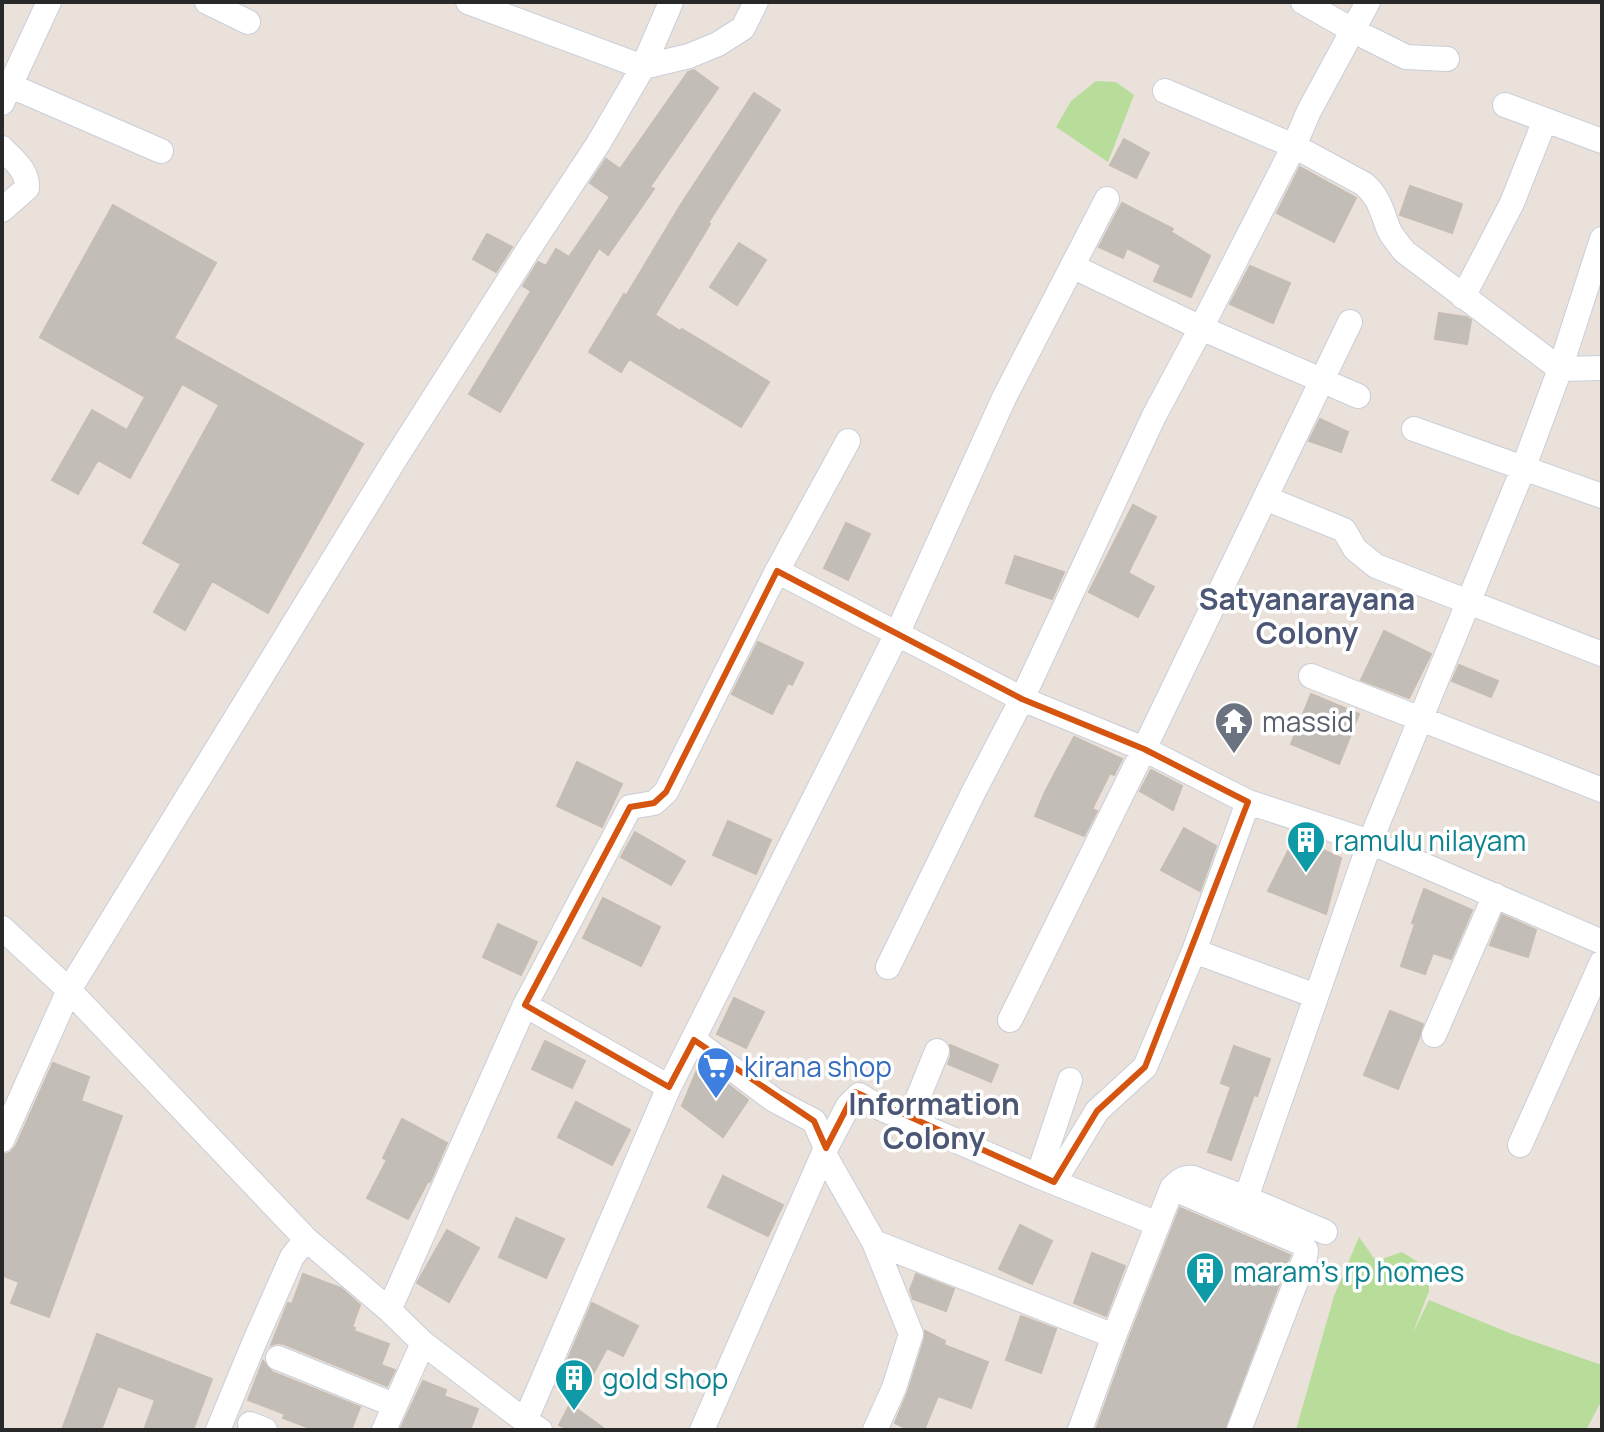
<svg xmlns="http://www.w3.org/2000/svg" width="1604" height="1432" font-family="Manrope,sans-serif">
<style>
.green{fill:#b8dd9a}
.building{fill:#c2bdb6;stroke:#c5bdb4;stroke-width:2}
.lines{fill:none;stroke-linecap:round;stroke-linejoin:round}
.minor-casing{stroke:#c9ced9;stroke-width:26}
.minor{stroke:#fff;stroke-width:24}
.marked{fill:none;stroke:#d5540f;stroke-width:6;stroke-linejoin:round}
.labels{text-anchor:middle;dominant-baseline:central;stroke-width:7;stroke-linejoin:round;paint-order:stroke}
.worship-label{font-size:28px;fill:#5b616d;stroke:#fff;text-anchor:start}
.culture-label{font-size:28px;fill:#0d838f;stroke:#fff;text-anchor:start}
.shop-label{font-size:28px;fill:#366cbe;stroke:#fff;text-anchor:start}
.neighbourhood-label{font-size:30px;font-weight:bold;fill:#4c5775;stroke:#fff}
</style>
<rect width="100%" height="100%" fill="#eae1da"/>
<path class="green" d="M1096,81L1116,82L1134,95L1108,162L1056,127L1071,101Z
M1359,1237L1376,1261L1402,1252L1429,1269V1291L1412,1335L1429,1300L1512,1334L1602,1365V1400L1586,1430H1296L1334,1296Z"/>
<path class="building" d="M694,70L718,88L650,187L654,189L608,255L599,248L500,412L469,394L531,291L523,286L538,262L546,266L556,249L569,257L610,197L590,183L606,159L620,169L688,72Z
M754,93L780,110L708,223L710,224L655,315L680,331L682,329L769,382L741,427L629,359L621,372L589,352L624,294L626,296L680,206Z
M1124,139L1149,153L1136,178L1110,165Z
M1300,167L1356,198L1334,242L1277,213Z
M1410,186L1462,204L1452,233L1400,215Z
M1122,203L1173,229L1171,232L1210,256L1191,297L1154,281L1161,265L1127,248L1123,258L1099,247Z
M113,205L216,263L174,338L363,444L268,613L212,581L185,630L154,612L181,564L143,543L219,405L182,384L130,478L98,460L78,494L52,480L92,410L127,430L145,397L40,337Z
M487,234L512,247L496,272L473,259Z
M739,243L766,260L737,305L710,287Z
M1250,266L1290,283L1273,323L1230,304Z
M1439,313L1466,317L1471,320L1467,344L1435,339Z
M1320,419L1348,432L1341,452L1309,441Z
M1133,505L1156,517L1128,573L1154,587L1138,617L1089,592Z
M846,523L870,534L848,580L824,568Z
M1015,556L1064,572L1052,599L1006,583Z
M1384,631L1431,654L1409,698L1361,680Z
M758,642L803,663L792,685L788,683L772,714L732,694Z
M1459,665L1498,681L1491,697L1452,681Z
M1311,694L1359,714L1339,764L1291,744Z
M1074,737L1122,759L1114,775L1110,773L1092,809L1097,811L1084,836L1035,816L1045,792Z
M577,762L622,784L602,827L557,806Z
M1151,770L1182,786L1173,810L1140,791Z
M728,821L771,840L756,874L713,855Z
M1184,828L1216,846L1200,891L1161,870Z
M635,832L685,861L671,885L621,857Z
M1295,837L1341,858L1326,914L1268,891Z
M1424,889L1472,910L1451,959L1433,953L1425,974L1401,966L1415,924L1412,923Z
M603,898L660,927L641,966L583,938Z
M1502,915L1536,930L1528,957L1490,945Z
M498,924L537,942L521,975L483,957Z
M734,998L764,1012L746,1048L717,1034Z
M1390,1011L1423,1024L1419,1038L1398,1089L1364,1075Z
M545,1041L585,1061L572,1088L532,1069Z
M950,1045L998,1065L991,1082L948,1064L951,1056Z
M1234,1046L1270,1059L1257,1096L1254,1095L1231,1160L1208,1152L1231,1087L1221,1083Z
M53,1063L89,1077L81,1101L122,1116L49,1317L11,1303L19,1282L2,1275V1155L10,1153L16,1146Z
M700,1063L748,1100L723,1137L682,1106Z
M576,1102L630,1130L612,1165L558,1137Z
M402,1119L447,1143L430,1182L428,1181L408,1219L367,1198L387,1160L383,1158Z
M723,1176L783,1205L768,1236L708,1207Z
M1180,1208L1290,1255L1224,1430H1096L1128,1341Z
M516,1218L564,1239L546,1278L499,1257Z
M1020,1225L1052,1241L1032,1284L999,1269Z
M447,1230L479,1248L449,1302L417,1283Z
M1092,1253L1125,1266L1106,1316L1074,1303Z
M303,1274L341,1288L360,1305L352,1327L355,1328L354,1331L389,1344L381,1365L395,1370L387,1386L284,1344L277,1343L271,1345L288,1303L292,1304Z
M916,1274L954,1289L946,1311L913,1299L910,1290Z
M592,1303L638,1326L623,1356L607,1348L579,1400L556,1387Z
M1021,1316L1056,1329L1041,1373L1006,1360Z
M925,1331L945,1341L944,1345L988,1362L971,1408L938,1396L924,1430H910L895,1423L908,1392L925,1338Z
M97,1334L212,1379L193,1430H144L155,1400L118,1386L101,1430H62Z
M263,1361L272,1372L360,1407L351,1430H315L283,1418L285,1414L248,1400Z
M423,1381L446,1390L444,1396L478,1409L470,1430H400Z
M570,1404L606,1430H569L559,1425Z"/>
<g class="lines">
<g class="minor-casing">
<path id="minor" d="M207,2L248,22
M468,2L643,67L689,56L718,44L743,28L756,2
M1303,2L1354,31L1406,57L1447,59
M11,86L161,151
M1165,91L1294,146L1364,184C1381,199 1381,211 1389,230C1393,238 1399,245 1405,252L1560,369L1602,239
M2,103L49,2
M1505,105L1602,141
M2,148C13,160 28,170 27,188L2,210
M1072,266L1201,328L1358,396
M1463,297L1512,203L1545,120
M1414,429L1602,496
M1265,498L1344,530L1355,549L1376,566L1602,654
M777,571L1022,699L1144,749L1248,802L1370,842L1602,942
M1311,676L1602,790
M2,928L69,990L306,1239L389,1310L423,1343L525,1421L540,1430
M1194,951L1316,996
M888,967L973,793L1022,699L1154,416L1201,328L1294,146L1309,111L1368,2
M525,1005L630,807L654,803L666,792L777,571L848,441
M1010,1020L1144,749L1350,322
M1434,1035L1495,895
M694,1040L774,1100L814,1121L826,1148
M909,1120L937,1051
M2,1140L69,990L395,459L530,247L598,144L643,67L671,2
M1520,1145L1602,962
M824,1154L874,1242L911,1334L894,1388L875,1430
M1038,1176L1070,1080
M1054,1182L1097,1111L1145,1067L1194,951L1248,802
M1172,1188L1301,1243L1306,1250L1305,1258L1239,1430
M1246,1198L1325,1232
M874,1242L1114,1336L1080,1430
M389,1310L525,1005L669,1087
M1114,1336L1172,1188C1179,1181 1183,1177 1193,1178L1246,1198L1370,842L1523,469L1560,369L1602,368
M278,1358L394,1405
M525,1421L669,1087L897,634L1004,398L1107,199
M250,1424L265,1430
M218,1430L254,1343L292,1257L306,1239
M384,1430L423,1343
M702,1430L826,1148L848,1106L859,1095L880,1108L1038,1176L1158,1224"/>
</g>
<use href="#minor" class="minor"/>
</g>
<path class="marked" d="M777,571L1022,699L1144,749L1248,802L1145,1067L1097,1111L1054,1182L855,1092L826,1148L814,1121L694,1040L669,1087L525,1005L630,807L654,803L666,792Z"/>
<defs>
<g id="temple-pin" transform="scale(2)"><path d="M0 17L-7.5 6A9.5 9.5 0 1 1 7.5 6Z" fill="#6b7280" stroke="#fff"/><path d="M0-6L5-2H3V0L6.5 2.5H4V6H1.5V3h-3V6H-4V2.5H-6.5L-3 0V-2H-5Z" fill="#fff"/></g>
<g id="building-pin" transform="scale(2)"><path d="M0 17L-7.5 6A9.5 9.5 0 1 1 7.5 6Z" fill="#0f9aa8" stroke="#fff"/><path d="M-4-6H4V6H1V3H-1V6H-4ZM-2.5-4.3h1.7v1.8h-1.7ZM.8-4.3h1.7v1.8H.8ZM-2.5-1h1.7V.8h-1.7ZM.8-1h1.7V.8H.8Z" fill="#fff"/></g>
<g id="supermarket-pin" transform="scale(2)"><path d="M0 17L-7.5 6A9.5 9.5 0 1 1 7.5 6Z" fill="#3f7fe0" stroke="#fff"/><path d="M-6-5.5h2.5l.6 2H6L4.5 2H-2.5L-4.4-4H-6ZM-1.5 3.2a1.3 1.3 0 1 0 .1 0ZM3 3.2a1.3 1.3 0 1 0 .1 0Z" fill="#fff"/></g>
</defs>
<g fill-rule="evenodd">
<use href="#temple-pin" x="1234" y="721"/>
<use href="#building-pin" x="1306" y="840"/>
<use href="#supermarket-pin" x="716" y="1066"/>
<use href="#building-pin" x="1205" y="1271"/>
<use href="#building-pin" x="574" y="1378"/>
</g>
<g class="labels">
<g class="worship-label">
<text x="1262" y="721">massid</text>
</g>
<g class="culture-label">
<text x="1334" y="840">ramulu nilayam</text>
<text x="1233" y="1271">maram's rp homes</text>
<text x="602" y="1378">gold shop</text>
</g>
<g class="shop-label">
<text x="744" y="1066">kirana shop</text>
</g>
<g class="neighbourhood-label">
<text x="1307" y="598">Satyanarayana<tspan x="1307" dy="34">Colony</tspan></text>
<text x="934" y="1103">Information<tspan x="934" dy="34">Colony</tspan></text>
</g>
</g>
<rect width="1604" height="1432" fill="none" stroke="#282828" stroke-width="8"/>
</svg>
